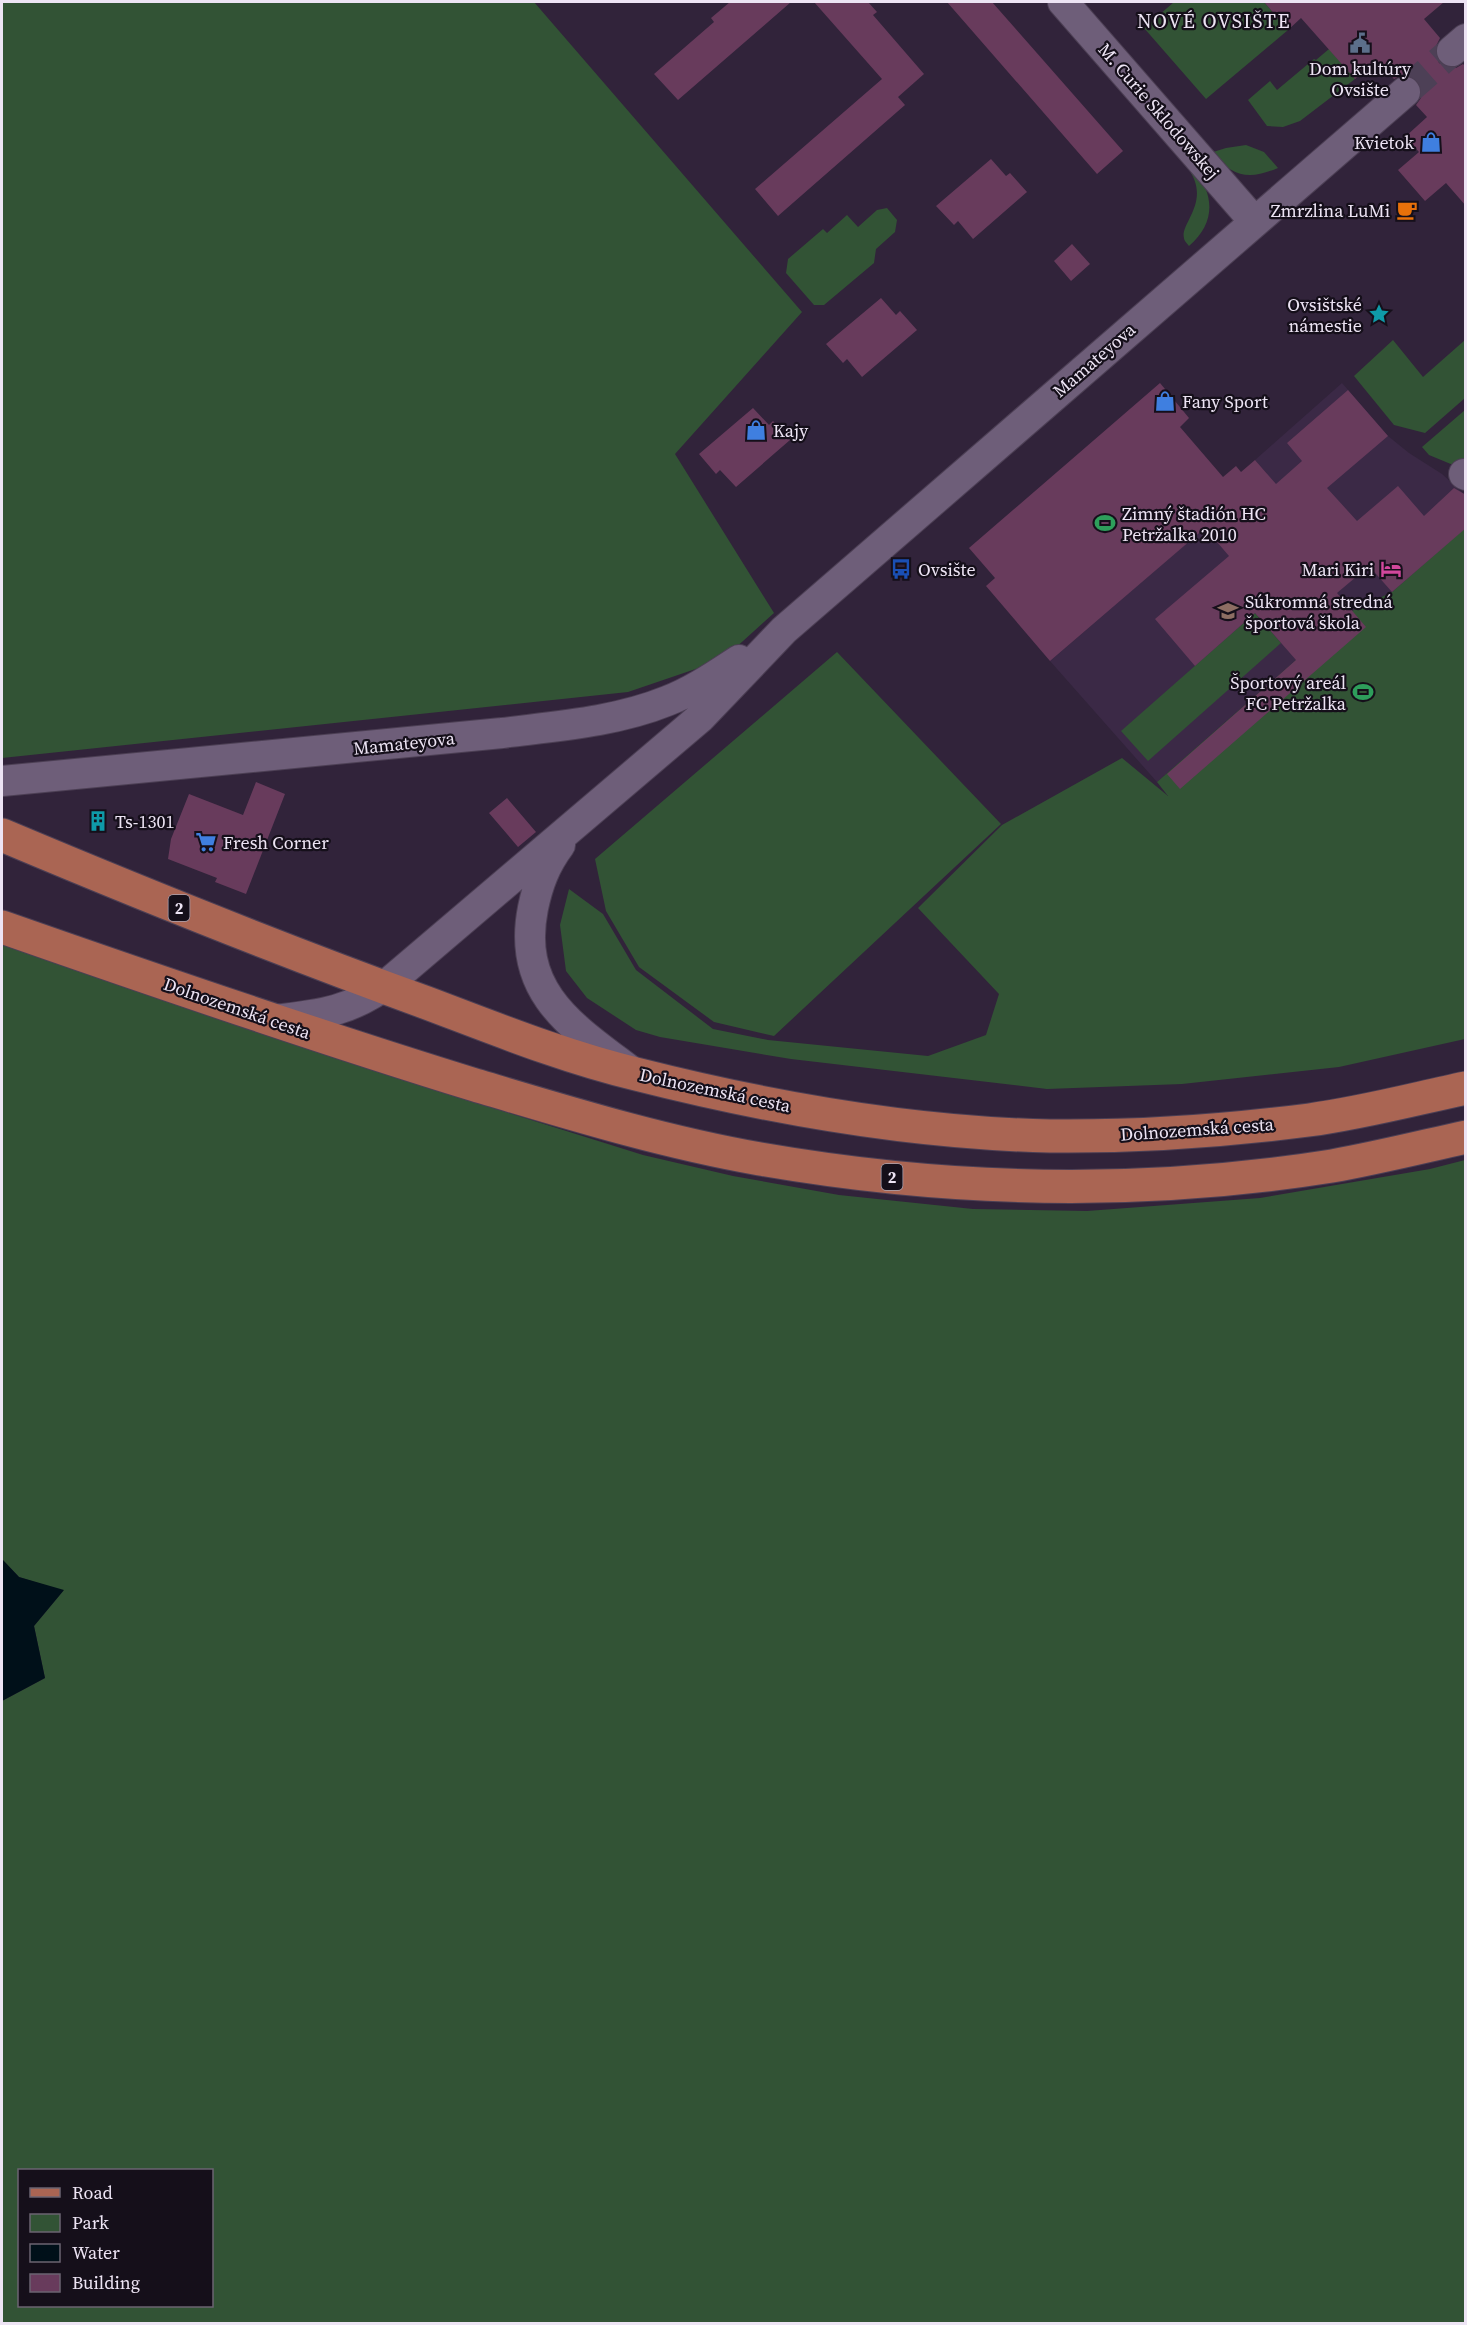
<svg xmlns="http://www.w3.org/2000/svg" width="1467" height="2325" font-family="'Source Serif 4',serif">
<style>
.built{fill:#3b2946}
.green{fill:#325335;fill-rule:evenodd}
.water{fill:#001019}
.building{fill:#683b5c}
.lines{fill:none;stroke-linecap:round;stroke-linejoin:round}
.minor-tunnel{stroke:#4d4056;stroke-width:30;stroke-dasharray:30 15;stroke-linecap:butt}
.minor-casing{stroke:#4c3f54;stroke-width:32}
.major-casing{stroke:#4c3f54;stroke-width:35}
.minor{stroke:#6e5e79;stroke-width:30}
.major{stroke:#aa6553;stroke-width:33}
.labels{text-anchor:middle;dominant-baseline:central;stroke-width:4.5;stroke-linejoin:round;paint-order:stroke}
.shield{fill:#150f1a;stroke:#aca4b3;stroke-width:1.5}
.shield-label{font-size:16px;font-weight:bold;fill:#ede4f4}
.poi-label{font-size:18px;fill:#ede4f4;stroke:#150f1a;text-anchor:start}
.street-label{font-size:18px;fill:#ede4f4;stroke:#150f1a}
.neighbourhood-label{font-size:20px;letter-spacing:1.5px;fill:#ede4f4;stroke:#150f1a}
</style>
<rect width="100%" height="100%" fill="#31233a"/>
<path class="built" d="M1342,383L1388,436L1409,453L1442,474L1465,495V528L1392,592L1352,611L1157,782L1050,661L1267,474L1255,460Z"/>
<path class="green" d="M2,2H534L802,312L675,454L774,613L722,660L628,692L2,758Z
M1174,2H1264L1288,30L1206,99L1144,28Z
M1329,49L1355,79L1300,121L1283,127L1267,126L1248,100L1270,81L1277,90L1314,59L1316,60Z
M1246,145L1264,152L1278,168C1247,181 1234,176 1210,153L1226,148Z
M1193,169C1215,194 1216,223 1189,246C1187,243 1184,241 1184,238C1180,224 1209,203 1191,173Z
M887,208L897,220L895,232L876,249L874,263L824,305H814L786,273L788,259L823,229L827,233L847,215L858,227L877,210Z
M1393,340L1423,377L1465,340V398L1425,433L1394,425L1354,376Z
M1465,410V460L1458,467L1429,455L1422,447Z
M1465,528V1039L1339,1067L1182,1084L1047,1089L791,1059L660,1037L636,1030L587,998L566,971L560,925L569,889L603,914L636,970L713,1029L768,1040L928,1056L986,1035L999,994L918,908L1002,825L1122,758L1168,796L1157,782L1352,611L1392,592Z
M1255,613L1281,643L1148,761L1121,731Z
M837,652L1001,824L774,1036L714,1022L639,967L606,911L595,859Z
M2,941L404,1080L643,1155L733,1176L839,1195L973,1209L1087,1211L1260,1198L1430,1169L1465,1160V2323H2V1701L45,1678L34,1626L63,1591L19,1577L2,1559ZM20,2170H212V2306H20Z"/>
<path class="water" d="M2,1559L19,1577L64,1590L34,1626L45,1678L2,1701Z"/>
<path class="building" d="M730,2H791L678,100L654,74L714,22L711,18Z
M814,2H868L877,12L873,15L924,74L898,97L905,105L778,216L755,189L882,79Z
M947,2H992L1123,151L1097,174Z
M1264,2H1444L1424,19L1440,38L1436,46L1435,54L1439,63L1447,67L1456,68L1463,64L1466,67V206L1446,183L1425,201L1398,170L1419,152L1405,137L1427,117L1416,105L1421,98L1422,89L1418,80L1411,76L1402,75L1394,79L1377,60L1355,79L1301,18L1288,30Z
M991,159L1006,176L1010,173L1027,192L973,239L958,221L954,225L936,206Z
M1072,244L1090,264L1071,281L1054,261Z
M881,298L896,315L900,311L917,330L862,377L847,359L843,363L826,344Z
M1160,383L1189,418L1180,427L1223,477L1236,466L1241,472L1255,460L1276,484L1302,461L1287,443L1348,390L1388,436L1327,488L1357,521L1398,486L1424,516L1454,488L1466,495V528L1392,592L1369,566L1337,593L1366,627L1180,789L1167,774L1296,660L1255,613L1195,666L1155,619L1229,556L1205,528L1050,661L986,586L995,578L969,548Z
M753,408L769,425L773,421L790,440L736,487L720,470L716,474L699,454Z
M256,782L285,794L246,894L215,882L217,878L168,859L171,839L189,794L243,815Z
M507,798L536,832L518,847L489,813Z"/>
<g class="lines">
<path class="minor-tunnel" d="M1405,92L1452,51"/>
<g class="minor-casing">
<path id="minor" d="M1063,2L1254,221
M1452,51L1466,39
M1464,474L1466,475
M2,781L502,733C557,726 615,722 667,701C693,691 716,675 739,660
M560,845C545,865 538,884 533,908C516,993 573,1027 632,1072
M273,1020C321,1015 353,1011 392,980L701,717L784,630L1405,92"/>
</g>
<g class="major-casing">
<path id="major" d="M2,835C142,894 284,951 427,1003C496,1029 565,1057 636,1074C770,1108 912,1133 1050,1136C1136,1137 1223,1131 1309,1120C1362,1113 1414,1099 1466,1088
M2,927C159,982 316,1036 475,1085C569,1113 663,1142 760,1159C950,1192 1143,1196 1332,1166C1377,1158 1421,1147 1466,1137"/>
</g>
<use href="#minor" class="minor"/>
<use href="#major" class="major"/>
</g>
<defs>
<g id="civic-bare" transform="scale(1.62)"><path d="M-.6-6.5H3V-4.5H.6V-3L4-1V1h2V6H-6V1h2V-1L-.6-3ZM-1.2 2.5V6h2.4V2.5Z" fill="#5c6f8a" stroke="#150f1a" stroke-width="2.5" paint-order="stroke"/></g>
<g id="shop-bare" transform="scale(1.62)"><path d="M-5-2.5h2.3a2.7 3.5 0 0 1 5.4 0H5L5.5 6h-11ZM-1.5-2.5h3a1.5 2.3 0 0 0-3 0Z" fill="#3f7fe0" stroke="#150f1a" stroke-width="2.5" paint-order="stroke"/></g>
<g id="cafe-bare" transform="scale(1.62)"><path d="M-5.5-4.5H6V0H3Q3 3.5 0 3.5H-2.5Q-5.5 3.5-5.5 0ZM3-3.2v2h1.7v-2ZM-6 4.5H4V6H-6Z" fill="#e8710a" stroke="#150f1a" stroke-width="2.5" paint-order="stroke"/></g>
<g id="sight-bare" transform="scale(1.62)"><path d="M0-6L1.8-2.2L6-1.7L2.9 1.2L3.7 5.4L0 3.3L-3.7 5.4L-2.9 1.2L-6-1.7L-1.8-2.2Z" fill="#0f9aa8" stroke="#150f1a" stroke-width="2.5" paint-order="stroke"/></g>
<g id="stadium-bare" transform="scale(1.62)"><path d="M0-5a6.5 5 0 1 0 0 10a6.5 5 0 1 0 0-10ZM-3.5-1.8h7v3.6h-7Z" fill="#2e9e5b" stroke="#150f1a" stroke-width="2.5" paint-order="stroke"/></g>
<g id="bus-bare" transform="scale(1.62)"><path d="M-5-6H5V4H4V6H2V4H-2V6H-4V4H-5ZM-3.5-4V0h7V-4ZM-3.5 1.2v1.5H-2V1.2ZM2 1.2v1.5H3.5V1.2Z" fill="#1a4fb4" stroke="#150f1a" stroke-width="2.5" paint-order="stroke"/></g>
<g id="hotel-bare" transform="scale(1.62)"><path d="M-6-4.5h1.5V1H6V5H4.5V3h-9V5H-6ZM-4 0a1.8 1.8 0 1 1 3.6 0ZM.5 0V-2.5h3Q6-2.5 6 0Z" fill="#d1479c" stroke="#150f1a" stroke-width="2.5" paint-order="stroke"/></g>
<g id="school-bare" transform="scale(1.62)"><path d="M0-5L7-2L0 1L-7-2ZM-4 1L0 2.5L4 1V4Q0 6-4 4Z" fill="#8d6e63" stroke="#150f1a" stroke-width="2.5" paint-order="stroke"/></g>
<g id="building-bare" transform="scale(1.62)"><path d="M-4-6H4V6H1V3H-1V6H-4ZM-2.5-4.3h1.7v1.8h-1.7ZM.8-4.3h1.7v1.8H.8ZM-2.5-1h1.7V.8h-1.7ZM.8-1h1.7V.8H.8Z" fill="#0f9aa8" stroke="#150f1a" stroke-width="2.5" paint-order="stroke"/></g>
<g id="supermarket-bare" transform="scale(1.62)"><path d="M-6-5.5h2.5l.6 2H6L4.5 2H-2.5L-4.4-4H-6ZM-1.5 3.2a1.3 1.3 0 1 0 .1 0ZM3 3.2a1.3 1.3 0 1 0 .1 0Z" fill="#3f7fe0" stroke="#150f1a" stroke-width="2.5" paint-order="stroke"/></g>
</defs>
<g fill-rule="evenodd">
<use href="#civic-bare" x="1360" y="43"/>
<use href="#shop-bare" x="1431" y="142"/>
<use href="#cafe-bare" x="1407" y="210"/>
<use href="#sight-bare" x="1379" y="314"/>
<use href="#shop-bare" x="1165" y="401"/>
<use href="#shop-bare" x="756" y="430"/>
<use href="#stadium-bare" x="1105" y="523"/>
<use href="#bus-bare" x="901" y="569"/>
<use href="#hotel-bare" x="1391" y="569"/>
<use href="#school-bare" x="1228" y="611"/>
<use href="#stadium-bare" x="1363" y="692"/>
<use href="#building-bare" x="98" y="821"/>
<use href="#supermarket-bare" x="206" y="842"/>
</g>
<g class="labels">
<g class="shield">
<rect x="168.5" y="895" width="21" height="26" rx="4.5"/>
<rect x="881.5" y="1164" width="21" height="26" rx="4.5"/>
</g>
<g class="shield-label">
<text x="179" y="908">2</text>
<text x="892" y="1177">2</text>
</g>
<g class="poi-label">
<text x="1360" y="68" text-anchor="middle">Dom kultúry<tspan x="1360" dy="21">Ovsište</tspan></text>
<text x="1414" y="142" text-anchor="end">Kvietok</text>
<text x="1390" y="210" text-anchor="end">Zmrzlina LuMi</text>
<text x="1362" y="304" text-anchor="end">Ovsištské<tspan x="1362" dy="21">námestie</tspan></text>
<text x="1182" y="401">Fany Sport</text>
<text x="773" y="430">Kajy</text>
<text x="1122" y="513">Zimný štadión HC<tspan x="1122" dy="21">Petržalka 2010</tspan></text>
<text x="918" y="569">Ovsište</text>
<text x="1374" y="569" text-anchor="end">Mari Kiri</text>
<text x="1245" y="601">Súkromná stredná<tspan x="1245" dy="21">športová škola</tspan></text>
<text x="1346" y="682" text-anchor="end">Športový areál<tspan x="1346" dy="21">FC Petržalka</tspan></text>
<text x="115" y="821">Ts-1301</text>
<text x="223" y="842">Fresh Corner</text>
</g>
<g class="street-label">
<text transform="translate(1159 111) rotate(49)">M. Curie Sklodowskej</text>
<text transform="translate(1094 360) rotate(-41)">Mamateyova</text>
<text transform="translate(404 743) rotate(-6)">Mamateyova</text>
<text transform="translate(237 1008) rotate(19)">Dolnozemská cesta</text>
<text transform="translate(715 1090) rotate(12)">Dolnozemská cesta</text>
<text transform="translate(1197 1129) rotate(-4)">Dolnozemská cesta</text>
</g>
<g class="neighbourhood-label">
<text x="1214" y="21">NOVÉ OVSIŠTE</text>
</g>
</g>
<rect width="1467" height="2325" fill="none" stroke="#ede4f4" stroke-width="6"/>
<rect x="18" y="2169" width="195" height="138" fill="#150f1a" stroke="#6b6471" stroke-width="1.5"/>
<rect x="30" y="2188" width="30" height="9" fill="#aa6553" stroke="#6b6471" stroke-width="1.5"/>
<text x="72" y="2199" font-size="18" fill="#ede4f4">Road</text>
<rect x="30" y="2214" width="30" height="18" fill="#325335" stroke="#6b6471" stroke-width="1.5"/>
<text x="72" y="2229" font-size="18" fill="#ede4f4">Park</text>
<rect x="30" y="2244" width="30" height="18" fill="#001019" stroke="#6b6471" stroke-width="1.5"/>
<text x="72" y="2259" font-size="18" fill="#ede4f4">Water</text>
<rect x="30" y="2274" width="30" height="18" fill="#683b5c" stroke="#6b6471" stroke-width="1.5"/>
<text x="72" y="2289" font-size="18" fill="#ede4f4">Building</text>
</svg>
